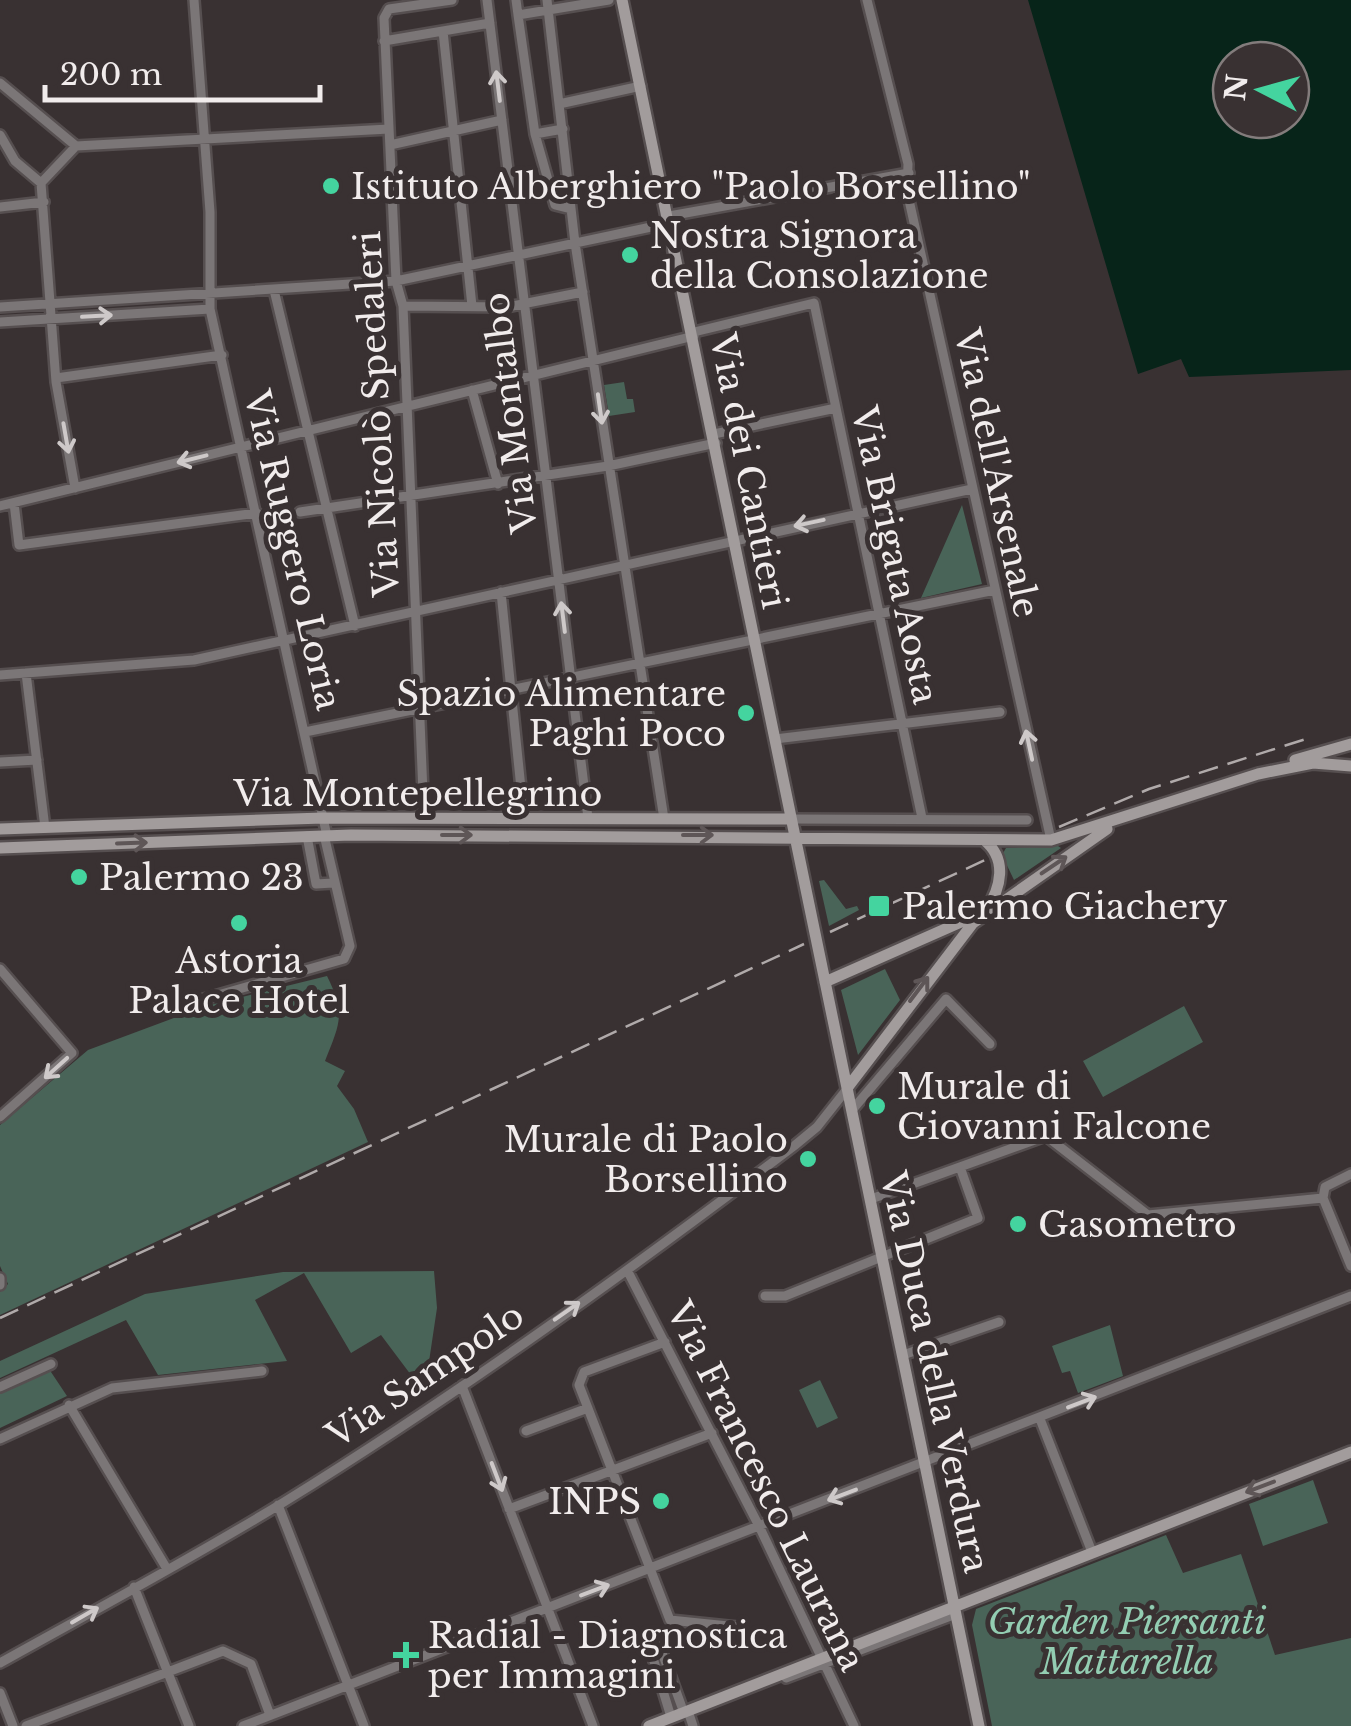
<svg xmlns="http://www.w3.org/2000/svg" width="1351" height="1726" font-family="'Libre Baskerville',serif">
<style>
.green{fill:#496458}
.water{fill:#072419;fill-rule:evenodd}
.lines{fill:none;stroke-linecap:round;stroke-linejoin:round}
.street-casing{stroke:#564f50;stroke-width:14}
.secondary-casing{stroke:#564f50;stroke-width:16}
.street{stroke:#7b7677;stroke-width:9}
.secondary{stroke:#a29c9c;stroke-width:11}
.rail{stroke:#b0aaaa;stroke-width:2.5;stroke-dasharray:20 10;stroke-linecap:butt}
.oneway{stroke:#cec9c9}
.oneway2{stroke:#5e5657}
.poi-dot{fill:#44d49f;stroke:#393132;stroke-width:4}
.labels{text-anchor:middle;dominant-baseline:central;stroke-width:10;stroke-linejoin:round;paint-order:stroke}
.poi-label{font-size:35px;fill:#f1ecec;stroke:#393132;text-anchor:start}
.street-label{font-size:35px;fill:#f1ecec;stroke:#393132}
.park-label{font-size:35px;font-style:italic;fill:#93cdb2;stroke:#393132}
</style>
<rect width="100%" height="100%" fill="#393132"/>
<path class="green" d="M624,382L627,399H633L635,412L609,416L604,385Z
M962,505L982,584L921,598Z
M1006,848L1058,846L1061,848L1014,880L1002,855Z
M824,880L846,909L857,906L859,910L829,926L819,881Z
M885,969L900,1000L858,1055L841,990Z
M327,976C346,1014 340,1023 325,1061L345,1071L337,1086L354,1109L368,1142L0,1315V1292L8,1284L0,1266V1125L88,1050L206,1006Z
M1184,1006L1203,1042L1103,1097L1083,1061Z
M434,1271L437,1308L427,1375L414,1379L381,1335L351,1353L304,1273L255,1300L287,1361L158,1375L126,1320L0,1378V1361L145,1294L283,1272Z
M1110,1325L1123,1376L1078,1393L1070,1371L1062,1373L1052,1346Z
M49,1369L67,1396L0,1428V1392Z
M820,1380L838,1418L817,1428L799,1390Z
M1313,1480L1328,1523L1263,1546L1249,1504Z
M1166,1535L1183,1573L1241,1554L1275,1655L1351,1638V1726H992L972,1625L976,1609Z"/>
<path class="water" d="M1028,0H1351V370L1189,377L1181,359L1138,374ZM1291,60V120H1231V60Z"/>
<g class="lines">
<g class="street-casing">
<path id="street" d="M194,0L210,212V309L327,836
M487,0L588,818
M516,0L518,15L609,0
M547,0L575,243L664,819
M867,0L908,164L907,191L1051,840
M518,15L535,134
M443,31L472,306
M384,41L490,23
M0,83L76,146L389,129
M559,104L641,86
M563,129L535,134L555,205L571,209
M0,135L15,161L41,183
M390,145L502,120
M41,183L56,382L75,488
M41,183L76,146
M0,207L44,202
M669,216L909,173
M274,290L355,626
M403,306L507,307L583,292
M0,307L396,281L670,223
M0,322L210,309
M694,332L814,303L922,818
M56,378L222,355
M472,390L498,484
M714,434L836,408
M14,503L19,545L257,513
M0,506L694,336
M300,512L608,466L716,443
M501,592L524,818
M26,673L45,828
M0,675L194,660L972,489
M305,732L995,590
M775,739L1000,712
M0,762L37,760
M424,818L403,306L396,281L384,18L389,9L452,0
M791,819L1027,820
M307,836L316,884L333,883
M0,969L72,1053L0,1117
M169,1009L344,959L350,946L324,835
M853,1109L946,999L990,1044
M1323,1198L1351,1266
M1323,1198L1325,1187L1351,1174
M871,1199L1046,1136L1148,1215L1323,1198
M627,1270L759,1526L854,1726
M0,1278V1285
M765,1296H785L978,1218L960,1167
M665,1342L584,1372L579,1385L670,1620L738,1627
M903,1355L999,1322
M462,1386L593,1726
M0,1387L51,1364
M69,1405L167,1569
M1040,1419L1092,1552
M526,1431L588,1408
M0,1439L112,1388L262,1371
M278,1505L364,1726
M509,1509L712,1433
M134,1587L189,1726
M0,1663C95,1610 191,1559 284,1502C460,1393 629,1271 794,1146L817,1127L847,1089
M786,1678L956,1614
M0,1693L13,1726
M688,1711L693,1726
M671,1717L649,1645L660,1647L684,1713
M26,1726L223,1651L251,1664L270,1715
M243,1726L1351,1296"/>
</g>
<g class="secondary-casing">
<path id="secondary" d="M622,0L979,1726
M1295,760L1351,744
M0,829L323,818L791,819
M0,848L351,835L1051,840L1258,774L1313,763L1351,766
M825,982L986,911C1001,888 1008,859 984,840
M848,1087L973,923L1107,829
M649,1726L1351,1452"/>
</g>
<use href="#street" class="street"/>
<use href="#secondary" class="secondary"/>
<path class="rail" d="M1059,827L1149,789L1309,738
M830,932L985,860
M0,1318L804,944"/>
</g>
<defs><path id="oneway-shaft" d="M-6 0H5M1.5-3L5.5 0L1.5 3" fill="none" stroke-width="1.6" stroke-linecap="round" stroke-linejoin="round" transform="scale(2.5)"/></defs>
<g class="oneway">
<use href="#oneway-shaft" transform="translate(498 86) rotate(-97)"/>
<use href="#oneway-shaft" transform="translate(97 316) rotate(-3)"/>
<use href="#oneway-shaft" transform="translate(600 409) rotate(82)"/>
<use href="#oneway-shaft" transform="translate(66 438) rotate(80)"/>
<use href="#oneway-shaft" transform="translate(192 459) rotate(166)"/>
<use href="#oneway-shaft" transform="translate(809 523) rotate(168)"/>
<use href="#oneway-shaft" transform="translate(563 617) rotate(-97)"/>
<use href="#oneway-shaft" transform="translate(1029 745) rotate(-102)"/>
<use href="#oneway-shaft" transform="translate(56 1068) rotate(138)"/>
<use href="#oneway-shaft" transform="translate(567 1311) rotate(-35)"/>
<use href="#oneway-shaft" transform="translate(1082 1402) rotate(-21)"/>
<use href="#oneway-shaft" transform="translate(497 1477) rotate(69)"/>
<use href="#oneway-shaft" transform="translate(842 1495) rotate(159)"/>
<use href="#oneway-shaft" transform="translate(595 1590) rotate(-21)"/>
<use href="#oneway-shaft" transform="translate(85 1615) rotate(-30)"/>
</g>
<g class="oneway2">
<use href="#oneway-shaft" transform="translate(457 835)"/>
<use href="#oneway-shaft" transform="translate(698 835)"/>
<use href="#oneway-shaft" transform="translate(132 843) rotate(-2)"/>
<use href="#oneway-shaft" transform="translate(1054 865) rotate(-34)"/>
<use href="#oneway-shaft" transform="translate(919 989) rotate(-53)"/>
<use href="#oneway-shaft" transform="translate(1260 1487) rotate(159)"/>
</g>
<g class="poi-dot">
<circle cx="331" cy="186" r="10"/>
<circle cx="630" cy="255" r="10"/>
<circle cx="746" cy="713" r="10"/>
<circle cx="79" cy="877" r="10"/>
<rect x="867" y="894" width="24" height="24" rx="5"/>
<circle cx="239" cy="923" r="10"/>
<circle cx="877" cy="1106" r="10"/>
<circle cx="808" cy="1159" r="10"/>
<circle cx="1018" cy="1224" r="10"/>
<circle cx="661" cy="1501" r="10"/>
<path d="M401 1640h10v10h10v10h-10v10h-10v-10h-10v-10h10z"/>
</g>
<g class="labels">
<g class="poi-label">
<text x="351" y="186">Istituto Alberghiero "Paolo Borsellino"</text>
<text x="650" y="235">Nostra Signora<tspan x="650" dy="40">della Consolazione</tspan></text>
<text x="726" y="693" text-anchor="end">Spazio Alimentare<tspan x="726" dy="40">Paghi Poco</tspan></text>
<text x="99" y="877">Palermo 23</text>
<text x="902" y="906">Palermo Giachery</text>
<text x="239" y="960" text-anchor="middle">Astoria<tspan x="239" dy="40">Palace Hotel</tspan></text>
<text x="897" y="1086">Murale di<tspan x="897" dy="40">Giovanni Falcone</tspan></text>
<text x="788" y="1139" text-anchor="end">Murale di Paolo<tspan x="788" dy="40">Borsellino</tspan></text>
<text x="1038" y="1224">Gasometro</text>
<text x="641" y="1501" text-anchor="end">INPS</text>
<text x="428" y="1635">Radial - Diagnostica<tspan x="428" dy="40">per Immagini</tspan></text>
</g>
<g class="street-label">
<text transform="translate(510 413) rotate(-97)">Via Montalbo</text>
<text transform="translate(377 414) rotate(-93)">Via Nicolò Spedaleri</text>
<text transform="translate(749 471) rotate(79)">Via dei Cantieri</text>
<text transform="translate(997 473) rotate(78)">Via dell'Arsenale</text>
<text transform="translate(293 550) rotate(77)">Via Ruggero Loria</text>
<text transform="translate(895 555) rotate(78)">Via Brigata Aosta</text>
<text x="418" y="793">Via Montepellegrino</text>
<text transform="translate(935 1372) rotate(78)">Via Duca della Verdura</text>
<text transform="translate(425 1375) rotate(-34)">Via Sampolo</text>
<text transform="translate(766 1486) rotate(64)">Via Francesco Laurana</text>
</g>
<g class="park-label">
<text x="1127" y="1621">Garden Piersanti<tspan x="1127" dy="40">Mattarella</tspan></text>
</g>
</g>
<g transform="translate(1261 90) rotate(276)"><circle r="48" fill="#393132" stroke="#837c7c" stroke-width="2.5"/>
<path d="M0-8L18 38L0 25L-18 38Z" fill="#44d49f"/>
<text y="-15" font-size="28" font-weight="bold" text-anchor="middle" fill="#f1ecec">N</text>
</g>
<path d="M45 85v15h275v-15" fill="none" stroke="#f1ecec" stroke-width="5"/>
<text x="60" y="85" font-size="30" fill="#f1ecec" stroke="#393132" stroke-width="8" paint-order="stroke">200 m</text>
</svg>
